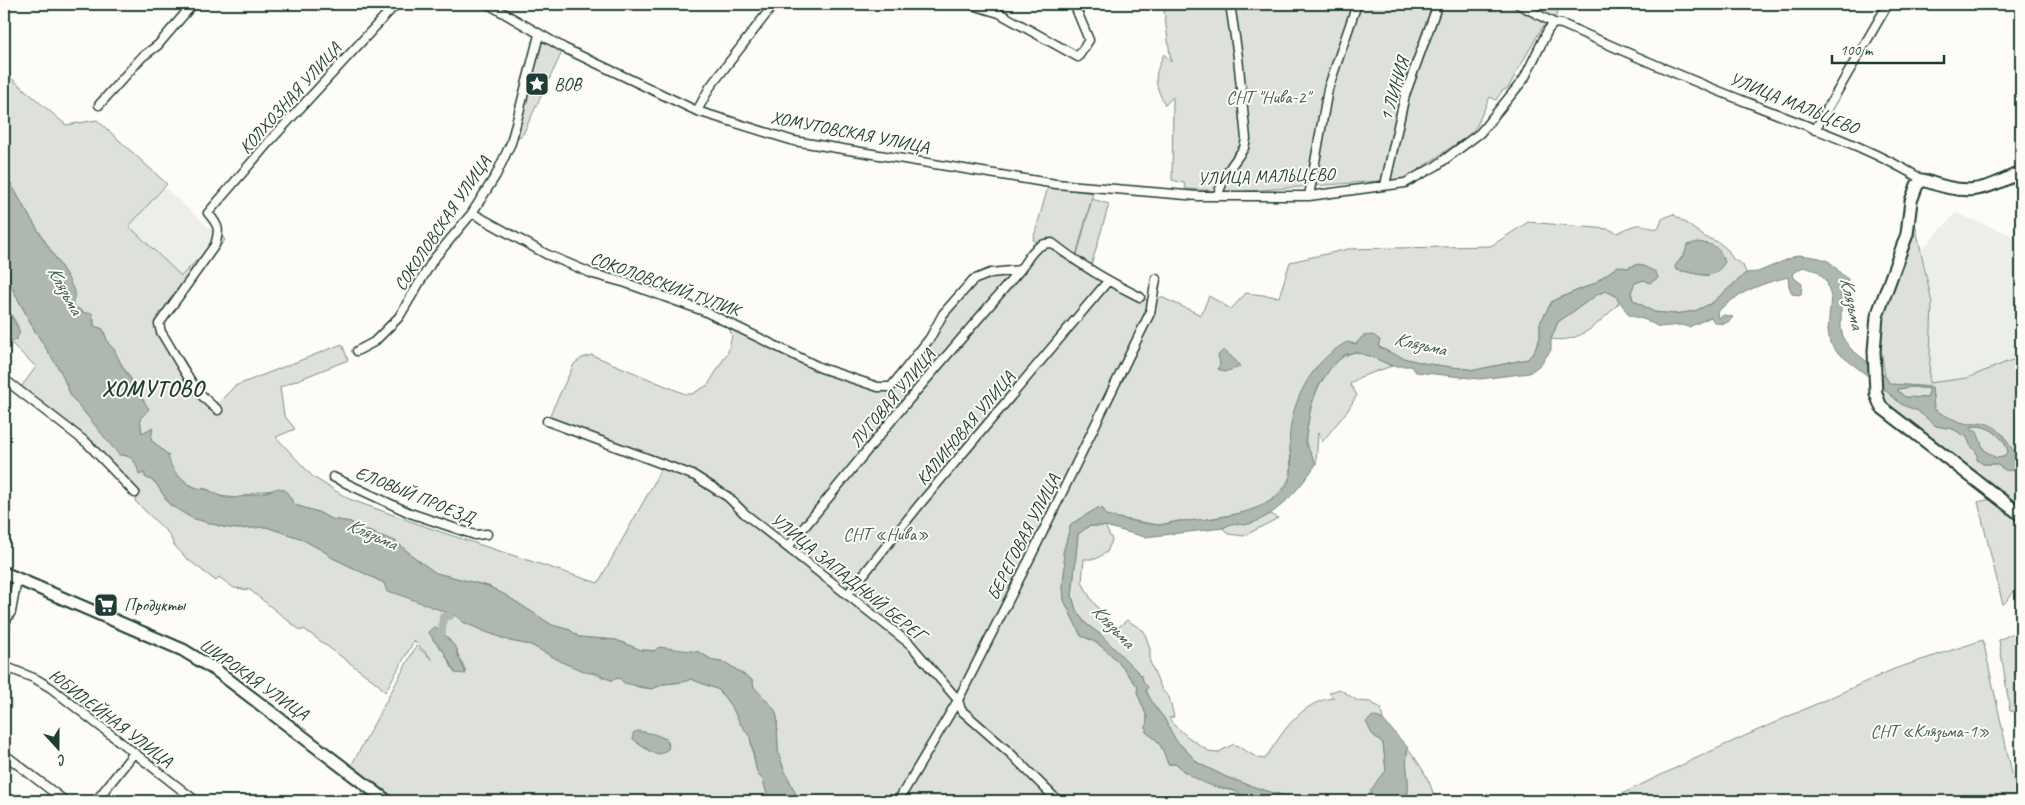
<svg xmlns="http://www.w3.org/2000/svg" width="2025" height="805" font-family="Caveat,sans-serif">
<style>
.built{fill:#eceee9}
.green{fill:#dde0db;stroke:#7e8e88;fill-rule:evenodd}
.water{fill:#aeb8b1;stroke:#75877f;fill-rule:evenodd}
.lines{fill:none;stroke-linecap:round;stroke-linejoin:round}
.canal{stroke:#aeb8b1;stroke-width:8}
.street-casing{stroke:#1f3d34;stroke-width:11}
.secondary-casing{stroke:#1f3d34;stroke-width:15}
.street{stroke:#fdfcf7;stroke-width:8}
.secondary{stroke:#fdfcf7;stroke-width:11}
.labels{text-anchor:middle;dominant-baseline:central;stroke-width:4;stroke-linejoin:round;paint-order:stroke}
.poi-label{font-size:18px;fill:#1f3d34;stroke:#fdfcf7;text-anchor:start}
.street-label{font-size:18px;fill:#1f3d34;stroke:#fdfcf7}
.park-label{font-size:18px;fill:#455e55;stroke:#fdfcf7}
.water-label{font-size:19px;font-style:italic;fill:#435c53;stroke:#fdfcf7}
.district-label{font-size:22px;font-weight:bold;letter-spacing:1px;fill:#1f3d34;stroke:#fdfcf7}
</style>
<rect width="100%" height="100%" fill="#fdfcf7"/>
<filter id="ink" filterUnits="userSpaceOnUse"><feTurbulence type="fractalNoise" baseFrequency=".02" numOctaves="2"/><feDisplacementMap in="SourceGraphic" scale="10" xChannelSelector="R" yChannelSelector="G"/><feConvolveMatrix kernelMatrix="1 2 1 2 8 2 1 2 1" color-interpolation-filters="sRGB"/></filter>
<g filter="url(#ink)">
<path class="built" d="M165,188L213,231L211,246L182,277L129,226Z
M1956,213L2021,239V362L2018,361L1967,378L1929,383L1932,303L1922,249Z"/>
<path class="green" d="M1163,4H1561L1556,16L1541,29L1508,88L1502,91L1496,100L1490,97L1476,127L1469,135L1405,179L1235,192L1186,189L1184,183L1172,180L1173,97L1165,105C1154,83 1153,77 1164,54L1171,62Z
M539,35L564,48L523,134L511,143Z
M4,72L66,125L97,120L167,184L129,226L181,276L211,246L219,233L225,240L184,291L163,326L206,396L217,404L235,386L342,344L348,360L280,387L284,415L295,429L276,437L313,477L349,499L441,532L598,583L654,483L662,464L547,421L574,364L582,358L592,355L685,394H692L708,385L728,352L732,336L727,321L821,368L891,387L943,314L973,280L1020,270L1047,243L1107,281L1153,303L1161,297L1201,315L1209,296L1231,309L1246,293L1279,297L1290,262L1348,249L1491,246L1528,222L1608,229L1618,233C1626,229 1633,224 1642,225C1649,227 1652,229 1659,228L1662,219L1673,214L1705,237L1718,242L1728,250L1733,259L1743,265L1746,273L1712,303L1695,311L1675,314L1654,312L1633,300L1631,292L1635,283L1644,280L1639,264L1627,268L1618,266L1593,284L1552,301L1540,323V338L1534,352L1528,359L1475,370C1441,365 1408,365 1378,346L1380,340L1363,336L1356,344L1316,367L1290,448L1291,474L1284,488L1270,501L1253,511L1196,521H1178L1159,525L1113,517L1106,515L1103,509L1098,508L1071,524L1063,553L1065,566L1063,584L1064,600L1081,636C1107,644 1122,667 1138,687L1137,692L1147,717L1146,732C1161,742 1163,748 1168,764H1177L1183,771L1228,790C1237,791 1240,792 1243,801L1265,798L1276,801H799L783,767L778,751L777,717L754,687L752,680L726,663L714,661L699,652L641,650L616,640L579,637L570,630L552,625L507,596L488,586L436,573L419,561L395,541L357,527L351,522L331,519L318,512L295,505L285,490L262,491L237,498L220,496L207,489L197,488L189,484L173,471L168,461V455L151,440L152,428L142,434L136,387L108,343L103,329L94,326V319L72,305L68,278L26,211L4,171ZM1687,250L1709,276L1677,270L1675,266L1679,263Z
M1048,187L1093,193L1075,259L1045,240L1038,242L1033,240Z
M1092,199L1109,204L1091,266L1076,259Z
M1915,223L1932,303L1929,383L1967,378L2012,360L2021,362V451L2015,452L2009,446L2004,435L1982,422L1968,425L1944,416L1934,409L1932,387L1890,384L1885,376L1881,349L1882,317L1914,236Z
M4,273L35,331L61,372L71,396L119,454L130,457L145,473V477L155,482L170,505L192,518L223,527L237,529L266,527L300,538L325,552L331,557L384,583L390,593L395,592L456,616L461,621L481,630L510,641L531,645L566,664L611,680L619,678L638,687L652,689L664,684L683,682L691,679L719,690L733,709L740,723L750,737L757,773L763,780L769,801H395L350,768L416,646L433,660L414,641L385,692L378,684L304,629L301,631L250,590L234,588L219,577L216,581L186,558L174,545L169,534L135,501L141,492L89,440L21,387L36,367L10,342L16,340L18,326L4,303ZM434,627L444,634L457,649V652L466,671L455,673L444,652L432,639ZM644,732L667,739L669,745L668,749L651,752L637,743Z
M1606,291L1616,296L1619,303C1600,322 1580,344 1551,339L1558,322L1598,294Z
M1355,352L1370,356L1392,366L1360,377L1350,384L1357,395L1348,410L1322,442L1318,433L1316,464C1313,457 1307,450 1306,443C1305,437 1307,429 1308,423C1312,396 1325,360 1355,352Z
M1882,387L1901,404L1918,411L1936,426L1953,429L1967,437L1983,464H1996L2017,470L2015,467L2021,466V509L1890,409L1883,397Z
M1913,387L1930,389L1927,398L1905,397L1898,391V389Z
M1978,426C1992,427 2004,438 2008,451L2004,457L1996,458L1984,450L1971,427Z
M1992,499L2021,525V583L2003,605L1978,502Z
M1271,514L1278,518L1244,536L1228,534L1223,528L1233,522L1248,524Z
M1089,526H1105L1112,540L1107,552L1096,559H1084L1082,582L1091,599L1115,630L1127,620L1144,631L1150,649V662L1162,690L1169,697L1174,717L1169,718L1174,725L1188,737L1210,752L1217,753L1234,744L1258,758L1265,759C1282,733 1301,701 1334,698L1329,693L1339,689L1358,701L1370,702L1381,708L1383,720L1373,716L1372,734L1383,743L1386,771L1379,778L1382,801H1307L1266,791L1226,777L1198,763L1175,739L1164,718L1150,700L1141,675L1101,635L1085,623L1076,610L1072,596L1078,534Z
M2021,629V639L2018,640L2021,645V712L2010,711L1999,640Z
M1983,640L2018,801H1607L1707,753L1894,669Z
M1408,748C1420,765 1431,780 1435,801H1406C1412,784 1403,765 1408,748Z"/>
<path class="water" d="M4,171L26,211L68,278L75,293L72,305L85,313H92L94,326L103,329L108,343L114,349L122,366L149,409L140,419L142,433L153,427L151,440L168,455C169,468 184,485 197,488C201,490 204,488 208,490C214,492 219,497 226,498C235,499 270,492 278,488L285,490L295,505L318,512L331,519L351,522L357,527L395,541L419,561L436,573L488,586L507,596L552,625L570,630L579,637L616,640L641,650L654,651L659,647L699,652L714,661L726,663L752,680L754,687L775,710L777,717L778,751L783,767L799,801H769L763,780L757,773L750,737L740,723L733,709L719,690L691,679L683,682L664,684L652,689L624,683L619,678L611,680L596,673H589L566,664L531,645L510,641L481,630L461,621L456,616L395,593L387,592L384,583L331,557L325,552L300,538L266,527L237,529L223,527L192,518L170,505L155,482L145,477V473L139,475C137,463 132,454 119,455L71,396L61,372L35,331L4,273Z
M1698,242C1715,245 1718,246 1725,262C1711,284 1698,272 1676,270L1675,266L1685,253L1687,245Z
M1798,255C1807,256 1818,257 1826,260C1835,264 1839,274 1848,279L1847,283L1841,286V329L1844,340L1851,349L1885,376L1890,384L1932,387L1934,409C1941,414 1961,424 1970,424C1979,424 1983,421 1992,426C2004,432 2006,443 2015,452L2021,451V466L2015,467L2017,471L2005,470L1996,464H1983L1977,460V453L1970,445L1967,437L1953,429L1936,426L1918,411L1901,404L1882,387L1837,352L1830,343L1828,330L1831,297L1827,282L1817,271L1803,267L1793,273L1794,278L1802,284L1801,295L1792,294L1789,286L1788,277C1757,285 1741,291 1717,312L1718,318L1724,315L1733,317C1728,324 1722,325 1714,322L1711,317L1689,327L1681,325L1659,327L1646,320L1629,315L1616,296L1606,291L1598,294L1558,322L1551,339V350L1540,365L1529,373L1480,379L1416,372L1411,366H1392L1370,356L1355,352L1344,355L1332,366L1318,387L1311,405L1305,442L1316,464C1301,487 1277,516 1249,524C1237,527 1238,519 1223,528L1145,537L1105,526H1089L1078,534L1072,596L1076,610L1085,623L1101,635L1141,675L1144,683L1148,687L1146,691L1157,710L1164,718L1175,739L1198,763L1226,777L1266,791L1307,801H1276L1265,798L1243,801L1241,794C1232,788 1220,789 1210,785C1199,781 1185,773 1177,764H1168C1162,748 1161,742 1146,732L1147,717L1137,692L1138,687C1122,667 1107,644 1081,636L1064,600L1063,584L1065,566L1063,553L1071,524L1098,508L1103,509L1106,515L1113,517C1128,520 1143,524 1158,525C1165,525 1173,522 1180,521C1211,520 1286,513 1291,473C1293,459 1288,445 1290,431C1294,395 1315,359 1347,342L1356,344L1363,336L1373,335L1380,340L1378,346C1408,365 1442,365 1475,370L1528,359L1534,352L1540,338V323L1552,301L1593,284L1618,266L1627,268L1639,264L1656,272L1658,278L1650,283L1644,280L1635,283L1631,292L1633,300L1654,312L1675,314L1695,311L1712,303L1746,273L1758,272ZM1913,387L1930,389L1927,398L1905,397L1898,391V389ZM1978,426C1992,427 2004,438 2008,451L2004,457L1996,458L1984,450L1977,432L1972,430L1971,427Z
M4,303L20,332L16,340L10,342L4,332Z
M1224,350L1237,362L1240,367L1224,372L1218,369L1220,363L1218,355Z
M434,627L444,634L457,649V653L466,674L455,673L444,652L428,632Z
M1373,716L1383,720L1408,748C1403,765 1412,784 1406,801H1382L1370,792L1379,778L1386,771L1383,743L1372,734L1366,722Z
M638,731C648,733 671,735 668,749L660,754L651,752L633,739V733Z"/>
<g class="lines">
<path class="canal" d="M442,632L443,617L450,616L455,604"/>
<g class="street-casing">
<path id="street" d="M488,4L564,48L697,111L794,141L1056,184L1198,196H1309L1405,183L1436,166L1480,133L1524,79L1548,30L1554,23
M969,4L999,13L1078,57L1089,40L1074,4
M1518,4L1554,23L1562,24C1625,52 1689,80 1754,105C1809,127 1873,149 1923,180
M99,105L142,57L158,45L193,4
M697,111L710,87L774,4
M1815,130L1888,4
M1385,185L1405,95L1438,4
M1217,196L1227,172L1244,148L1246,139L1238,57L1230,4
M1309,196L1328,89L1357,4
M472,213L546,254L593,274L626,283L704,311L821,368L878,387H891L930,338L943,314L973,280L991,273L1020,270C1029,257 1035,243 1052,243C1080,265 1109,282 1140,297
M357,351L374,342L399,317L433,260L472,213L496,175L511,143L539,35
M4,379L87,443L135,493
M218,410C193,393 177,357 161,332L159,324L215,245C220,229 219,226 208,213L269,142L396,4
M547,421L695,476L728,497L744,513L910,644L958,700L961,710L1010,753L1058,801
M333,477L410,513L475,535L487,534
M788,547L901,409L1020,270
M847,595L920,504L1108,281
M4,624L11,612L17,579
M4,666L36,679L51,688L196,801
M4,754L65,801
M96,801L134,753
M898,801L958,700L1032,554L1150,313L1156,279"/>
</g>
<g class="secondary-casing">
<path id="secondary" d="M2021,172C1980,192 1967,196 1923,180L1917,185L1911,201L1907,234L1877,316L1874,351L1876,394L1881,407L2021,515
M4,573L183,650L217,671L387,801"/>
</g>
<use href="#street" class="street"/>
<use href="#secondary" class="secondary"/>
</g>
</g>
<defs>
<g id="sight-square" transform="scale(1.25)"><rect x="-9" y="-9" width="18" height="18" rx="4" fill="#1f3d34" stroke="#fdfcf7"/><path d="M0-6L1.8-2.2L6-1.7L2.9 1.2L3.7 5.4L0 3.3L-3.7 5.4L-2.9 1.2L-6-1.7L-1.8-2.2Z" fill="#fff"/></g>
<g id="supermarket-square" transform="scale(1.25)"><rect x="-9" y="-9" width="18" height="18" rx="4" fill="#1f3d34" stroke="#fdfcf7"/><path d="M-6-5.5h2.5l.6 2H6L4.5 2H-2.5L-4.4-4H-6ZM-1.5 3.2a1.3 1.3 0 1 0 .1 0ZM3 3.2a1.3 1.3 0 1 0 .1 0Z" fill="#fff"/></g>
</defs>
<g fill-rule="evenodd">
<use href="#sight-square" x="537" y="84"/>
<use href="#supermarket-square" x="106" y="605"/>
</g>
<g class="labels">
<g class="poi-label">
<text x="554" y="84">ВОВ</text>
<text x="124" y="605">Продукты</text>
</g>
<g class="street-label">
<text transform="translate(1394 89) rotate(-74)">1 ЛИНИЯ</text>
<text transform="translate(290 98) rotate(-48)">КОЛХОЗНАЯ УЛИЦА</text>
<text transform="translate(1794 103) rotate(22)">УЛИЦА МАЛЬЦЕВО</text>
<text transform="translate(850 132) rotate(11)">ХОМУТОВСКАЯ УЛИЦА</text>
<text transform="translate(1266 176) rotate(-2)">УЛИЦА МАЛЬЦЕВО</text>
<text transform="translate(442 223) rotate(-56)">СОКОЛОВСКАЯ УЛИЦА</text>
<text transform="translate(665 284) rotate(20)">СОКОЛОВСКИЙ ТУПИК</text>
<text transform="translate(892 398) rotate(-50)">ЛУГОВАЯ УЛИЦА</text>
<text transform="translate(965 428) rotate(-50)">КАЛИНОВАЯ УЛИЦА</text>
<text transform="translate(415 495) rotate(22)">ЕЛОВЫЙ ПРОЕЗД</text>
<text transform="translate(1023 537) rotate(-63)">БЕРЕГОВАЯ УЛИЦА</text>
<text transform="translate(848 577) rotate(39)">УЛИЦА ЗАПАДНЫЙ БЕРЕГ</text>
<text transform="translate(254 679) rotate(35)">ШИРОКАЯ УЛИЦА</text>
<text transform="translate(111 718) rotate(37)">ЮБИЛЕЙНАЯ УЛИЦА</text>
</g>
<g class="park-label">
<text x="1268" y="97">СНТ "Нива-2"</text>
<text x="886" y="534">СНТ «Нива»</text>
<text x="1930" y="731">СНТ «Клязьма-1»</text>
</g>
<g class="water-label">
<text transform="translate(65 290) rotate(61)">Клязьма</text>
<text transform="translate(1852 303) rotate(77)">Клязьма</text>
<text transform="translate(1420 344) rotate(13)">Клязьма</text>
<text transform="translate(372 534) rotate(24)">Клязьма</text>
<text transform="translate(1113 626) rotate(46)">Клязьма</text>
</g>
<g class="district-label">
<text x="153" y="389">ХОМУТОВО</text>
</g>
</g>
<rect width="2025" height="805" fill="none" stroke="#fdfcf7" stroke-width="20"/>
<rect x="10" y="10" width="2005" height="785" fill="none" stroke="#1f3d34" stroke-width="2" filter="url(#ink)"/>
<g transform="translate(58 748) rotate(159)" stroke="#fdfcf7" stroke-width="4" paint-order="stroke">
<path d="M0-4L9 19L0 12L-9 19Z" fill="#1f3d34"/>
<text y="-8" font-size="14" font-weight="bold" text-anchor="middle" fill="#1f3d34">С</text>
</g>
<path d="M1832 55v8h112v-8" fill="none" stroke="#1f3d34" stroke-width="2.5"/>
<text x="1840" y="55" font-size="15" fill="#1f3d34" stroke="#fdfcf7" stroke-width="4" paint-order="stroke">100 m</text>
</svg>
